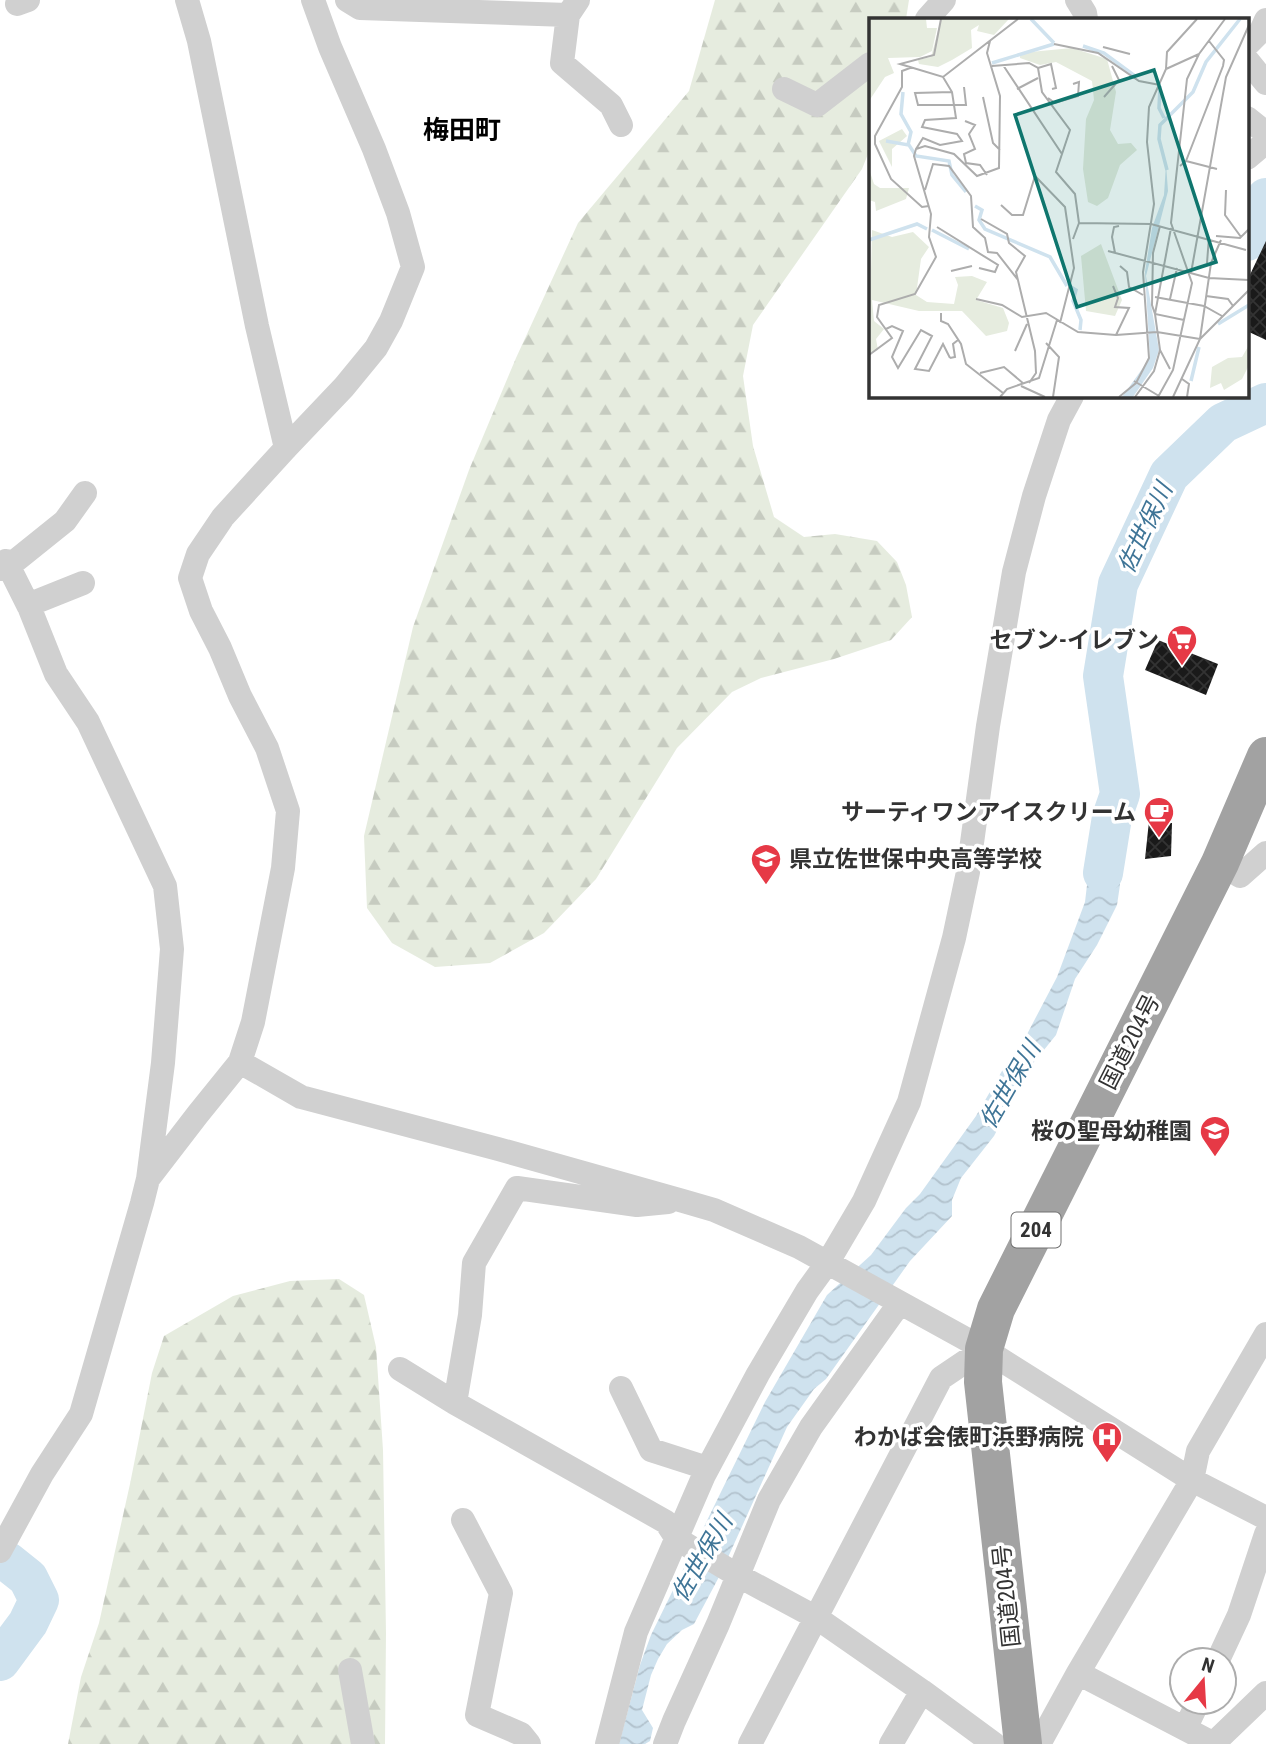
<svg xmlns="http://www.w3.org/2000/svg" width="1266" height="1744" font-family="'Roboto Condensed','Noto Sans JP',sans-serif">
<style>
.forest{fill:url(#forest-firs)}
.water{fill:url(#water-waves)}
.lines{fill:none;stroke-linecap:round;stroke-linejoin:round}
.river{stroke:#cfe2ee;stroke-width:40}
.building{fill:url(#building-cross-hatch)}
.minor{stroke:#d0d0d0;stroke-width:24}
.trunk{stroke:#a2a2a2;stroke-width:38}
.labels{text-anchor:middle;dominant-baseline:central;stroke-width:7;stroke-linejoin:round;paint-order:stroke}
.shield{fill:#fff;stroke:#707070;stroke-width:2}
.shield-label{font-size:21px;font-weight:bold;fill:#333}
.poi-label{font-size:23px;font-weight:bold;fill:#333;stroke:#fff;text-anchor:end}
.street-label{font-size:23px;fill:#333;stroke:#fff}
.water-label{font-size:24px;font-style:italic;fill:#3f7597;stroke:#fff}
.quarter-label{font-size:26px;font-weight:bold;fill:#000;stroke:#fff}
.inset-river{fill:none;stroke:#cfe2ee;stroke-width:3.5}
.inset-road{fill:none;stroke:#adadad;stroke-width:2}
.view{fill:#0f766e;fill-opacity:0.15;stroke:#0f766e;stroke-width:3.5}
.inset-edge{fill:none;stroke:#333;stroke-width:3.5}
</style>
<defs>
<pattern id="forest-firs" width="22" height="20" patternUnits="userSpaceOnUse" patternTransform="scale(1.75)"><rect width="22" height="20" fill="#e6ecdf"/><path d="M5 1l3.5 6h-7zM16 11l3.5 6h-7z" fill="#c6cbc0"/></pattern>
<pattern id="water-waves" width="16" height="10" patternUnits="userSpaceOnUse" patternTransform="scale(1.75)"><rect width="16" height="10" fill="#cfe2ee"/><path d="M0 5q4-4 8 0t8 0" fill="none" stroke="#b2c2cd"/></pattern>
<pattern id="building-cross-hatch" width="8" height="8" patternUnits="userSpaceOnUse" patternTransform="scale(1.75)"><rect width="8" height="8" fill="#1a1a1a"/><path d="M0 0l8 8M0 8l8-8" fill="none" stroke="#333"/></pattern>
</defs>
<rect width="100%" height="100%" fill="#fff"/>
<path class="forest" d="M715,0H909L906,19H870V149L862,169L753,325L743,376L753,446L774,517L804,537L835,534L877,541L897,562L906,585L912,617L891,640L834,659L761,678L732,692L677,748L596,879L544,933L490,963L435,967L392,943L367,908L364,836L413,627L469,470L516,358L578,223L689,91Z
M339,1279L364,1295L376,1347L383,1450L386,1633L385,1744H68L81,1677L99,1623L130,1484L152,1373L164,1336L233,1296L290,1281Z"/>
<path class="water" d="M1111,810L1120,885L1117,905L1097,945L1075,979L1056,1035L1031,1066L994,1136L961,1178L952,1200V1216L910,1261L826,1379L814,1389L787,1427L720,1575L694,1624L682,1630L667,1644L658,1659L651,1675L642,1710L653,1728L650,1741L645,1744H619L640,1665L651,1635L765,1402L827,1295L871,1255L906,1208L920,1194L976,1116L1002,1071L1014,1059L1057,977L1085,902L1089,868Z"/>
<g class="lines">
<path class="river" d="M1247,241L1259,217L1266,198
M1103,873L1112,817L1120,794L1103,676L1118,584L1169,475L1223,423L1266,403
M0,1661L28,1623L39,1600L28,1578L8,1562"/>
</g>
<path class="building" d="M1266,241V340L1247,331V281Z
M1158,640L1218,664L1206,695L1145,670Z
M1149,821L1172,823L1171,856L1145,859Z"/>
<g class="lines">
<path class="minor" d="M187,0L199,41L257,326L286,448
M347,0L360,8L568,15L578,0
M1077,0L1085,13L1086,19
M17,4L28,0
M568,15L562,63L611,105L621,125
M927,19L944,0
M1247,45L1261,31L1266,20
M1247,60L1266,83
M784,89L817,105L870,64
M1247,118L1266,133
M1247,158L1266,142
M9,566L65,521L85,493
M0,569L6,561L30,609L56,674L88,722L165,886L172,949L163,1063L148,1179L142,1203L81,1414L42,1474L0,1551
M28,605L83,583
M1220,863L1240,876L1266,853
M240,1062L301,1097L498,1149L683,1201L714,1210L799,1247L984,1349L1192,1480L1266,1518
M148,1179L198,1114L240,1062L253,1022L283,868L288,811L267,748L240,696L220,648L201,611L190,578L198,554L223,517L286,448L344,387L376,348L391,321L413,267L398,213L374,149L330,47L313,0
M400,1369L455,1403L666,1522L677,1539L737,1575L817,1618L922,1691L994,1744
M621,1388L651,1450L707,1468
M455,1403L470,1315L474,1263L517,1188L637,1205L668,1202
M463,1520L501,1593L477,1715L521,1734L529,1744
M1218,1660L1239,1615L1266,1534
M350,1670L363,1744
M1078,1673L1214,1744
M1185,1729L1198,1702
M607,1744L636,1632L704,1475L758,1374L807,1291L828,1262L864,1201L909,1102L954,938L968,872L988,726L1014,572L1034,496L1059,420L1072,396
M665,1744L674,1721L718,1624L769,1500L811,1427L899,1304
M750,1744L941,1378L984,1349
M891,1744L922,1691
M1039,1744L1078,1673L1192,1480L1198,1451L1266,1334
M1213,1744L1266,1693"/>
<path class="trunk" d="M1023,1744L983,1382L984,1349L996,1309L1220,863L1266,756"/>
</g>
<defs>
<g id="supermarket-pin" transform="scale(1.575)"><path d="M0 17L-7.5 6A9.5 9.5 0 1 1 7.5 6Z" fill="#e63946" stroke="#fff"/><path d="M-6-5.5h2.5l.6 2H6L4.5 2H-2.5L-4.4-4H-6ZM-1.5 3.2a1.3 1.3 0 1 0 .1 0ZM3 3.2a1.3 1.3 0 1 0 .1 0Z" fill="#fff"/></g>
<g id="cafe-pin" transform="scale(1.575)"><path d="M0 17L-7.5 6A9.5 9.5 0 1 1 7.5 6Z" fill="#e63946" stroke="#fff"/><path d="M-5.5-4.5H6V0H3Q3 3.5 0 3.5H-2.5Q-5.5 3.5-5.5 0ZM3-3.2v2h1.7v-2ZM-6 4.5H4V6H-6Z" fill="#fff"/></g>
<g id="school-pin" transform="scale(1.575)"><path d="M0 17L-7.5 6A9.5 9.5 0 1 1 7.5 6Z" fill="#e63946" stroke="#fff"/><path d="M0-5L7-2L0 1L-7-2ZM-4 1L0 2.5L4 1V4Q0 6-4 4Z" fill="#fff"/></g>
<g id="hospital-pin" transform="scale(1.575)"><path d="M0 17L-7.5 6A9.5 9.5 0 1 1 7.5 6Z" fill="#e63946" stroke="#fff"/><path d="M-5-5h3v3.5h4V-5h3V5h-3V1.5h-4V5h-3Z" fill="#fff"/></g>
</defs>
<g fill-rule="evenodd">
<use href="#supermarket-pin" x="1182" y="640"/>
<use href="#cafe-pin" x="1159" y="812"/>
<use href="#school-pin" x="766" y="859"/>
<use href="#school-pin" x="1215" y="1131"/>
<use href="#hospital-pin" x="1107" y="1437"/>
</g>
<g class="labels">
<rect class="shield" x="1011.5" y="1212.5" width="49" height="35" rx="5"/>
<g class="shield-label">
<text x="1036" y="1230">204</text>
</g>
<g class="poi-label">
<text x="1159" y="640">セブン-イレブン</text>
<text x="1136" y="812">サーティワンアイスクリーム</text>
<text x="789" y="859" text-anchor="start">県立佐世保中央高等学校</text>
<text x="1192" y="1131">桜の聖母幼稚園</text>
<text x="1084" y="1437">わかば会俵町浜野病院</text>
</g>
<g class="street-label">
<text transform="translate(1130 1042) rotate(-63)">国道204号</text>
<text transform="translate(1007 1596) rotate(-96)">国道204号</text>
</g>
<g class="water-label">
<text transform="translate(1145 528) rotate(-65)">佐世保川</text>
<text transform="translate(1010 1085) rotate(-60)">佐世保川</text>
<text transform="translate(702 1558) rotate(-60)">佐世保川</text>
</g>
<g class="quarter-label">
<text x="462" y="130">梅田町</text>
</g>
</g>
<g transform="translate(869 18)">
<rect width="380" height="380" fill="#fff"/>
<path d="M0,1H57L58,10H68L63,33L51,39L19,40L25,55L16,59L0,83ZM72,1H140L125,17L108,13L110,7L102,12L103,30L83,42L69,49L50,46L49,42L62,39ZM203,30L238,41L247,74L241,112L249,126L262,125L268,132L251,147L239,180L228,188L219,184L214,151L217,101L225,82L223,63L187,44L171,47L151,40V35ZM33,111L38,118L23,131V149L10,123ZM0,151L5,166L11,170H40L37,181L7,193L6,184L0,182ZM3,212L23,219L44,214L60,229L52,241L47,277L58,284L85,286L89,267L86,259L103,258L118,264L107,282L134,290L140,305L138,313L117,318L93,293H50L3,282L5,303L15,311L7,321L9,332L0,335ZM232,226L253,282L246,298L217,293L212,238ZM380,327V347L373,361L355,372L352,365L341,370L343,349L359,340L373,339Z" fill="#e6ecdf"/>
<path d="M297,146L299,173L277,258L290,332L284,350L264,379H253L281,340L276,254L283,210L295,177Z" fill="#cfe2ee"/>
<path class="inset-river" d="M162,1L185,25M214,28L235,35L266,58M123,45L185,26M291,68L290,90L295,100M34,74L32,96L42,114L39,127M17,123L40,127L47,138L80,143L83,157L97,174M298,152L290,121L291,107L324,74L337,44L371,1M106,188L113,192L110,202L116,211L181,239L198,268M63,212L100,231M0,222L48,206L58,211M202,269L207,272L204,283L212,302L211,312M349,306L380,287M322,363L330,329"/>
<path class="inset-road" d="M72,1L65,37L31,46L74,59L149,1M185,26L229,35L270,63L291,67M234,29L261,36M134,47L193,136M123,48L160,45L169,50L173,74L201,112L187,154L206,176L210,205L204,221M41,50L33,53V69L6,118V126L22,161L53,189L60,188M169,50L182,46L187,70L183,71M297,51L330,36M148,71L169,60M83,74L46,75L49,87H97L95,69M114,79L124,125L131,132M235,79L250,62L243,48M179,80L186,85L209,78L210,64L204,66M96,103L106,107L100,116L106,131L95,136L97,145L111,147L118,157M47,131L54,120L71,127L93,123L88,116L53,109L56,102L87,100L83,74L74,59M317,143L348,151M311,148L317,143L354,48L355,42L340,23M56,172L64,146L80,148L102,178L104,209L116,220L119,234L128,235L149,262M357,172L356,197L372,219M132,187L143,197H154L166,158L196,189L205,250L191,305M112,201L138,216L140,225L156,238L147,254L166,333L167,355L160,365M210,205L282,206L377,232M291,208L284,235L283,287L286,296L315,302M68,209L129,247L126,254L110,250M347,218L371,220L380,211M239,233L340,260L380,262M246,235L243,219L245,209L250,208M338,245L340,219M251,248L258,254L260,269L274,277M82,253L103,248M322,255L357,59L380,7M244,268L249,280L246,289L260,290L247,317M337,278L359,281L364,288M286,279L335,288L353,298M107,281L133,287L153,299L177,295L209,314L247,317L288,314L331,321M301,281L308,250M72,295V303L79,306L92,326L97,346L134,375M17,311L23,308L34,313L23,339L29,350L52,312L63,318L46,351L60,353L74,326L81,340M331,321L380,272M177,325L190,339L184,379M146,333L158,306M0,337L23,320L8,299L10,287L46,276L67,239L60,219L62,196L45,138L47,131L56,128L85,136L108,158L130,150L131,78L118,35L121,23M81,340L86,339L84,326L89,322M301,351L291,332L286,296L302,210M111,355L135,349L155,366M313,361L320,366L318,379M265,363L290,378M152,368L176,379M131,379L138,371L170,360L188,302M250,379L267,365L280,340L274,254L285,186L278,124L280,89L297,51L298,34L328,1M266,379L285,353L291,332M289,379L304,352L323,265L302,205L318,61L330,36L356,1M304,379L331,321L342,245L352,222"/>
<path class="view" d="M285,52L347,244L208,289L146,97Z"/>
<rect width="380" height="380" class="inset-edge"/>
</g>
<g transform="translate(1203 1681) rotate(18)"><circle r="33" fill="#ffffff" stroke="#adadad" stroke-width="2"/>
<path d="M0-5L12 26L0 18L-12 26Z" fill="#e63946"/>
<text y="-10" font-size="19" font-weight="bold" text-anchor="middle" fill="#333333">N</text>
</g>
</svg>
